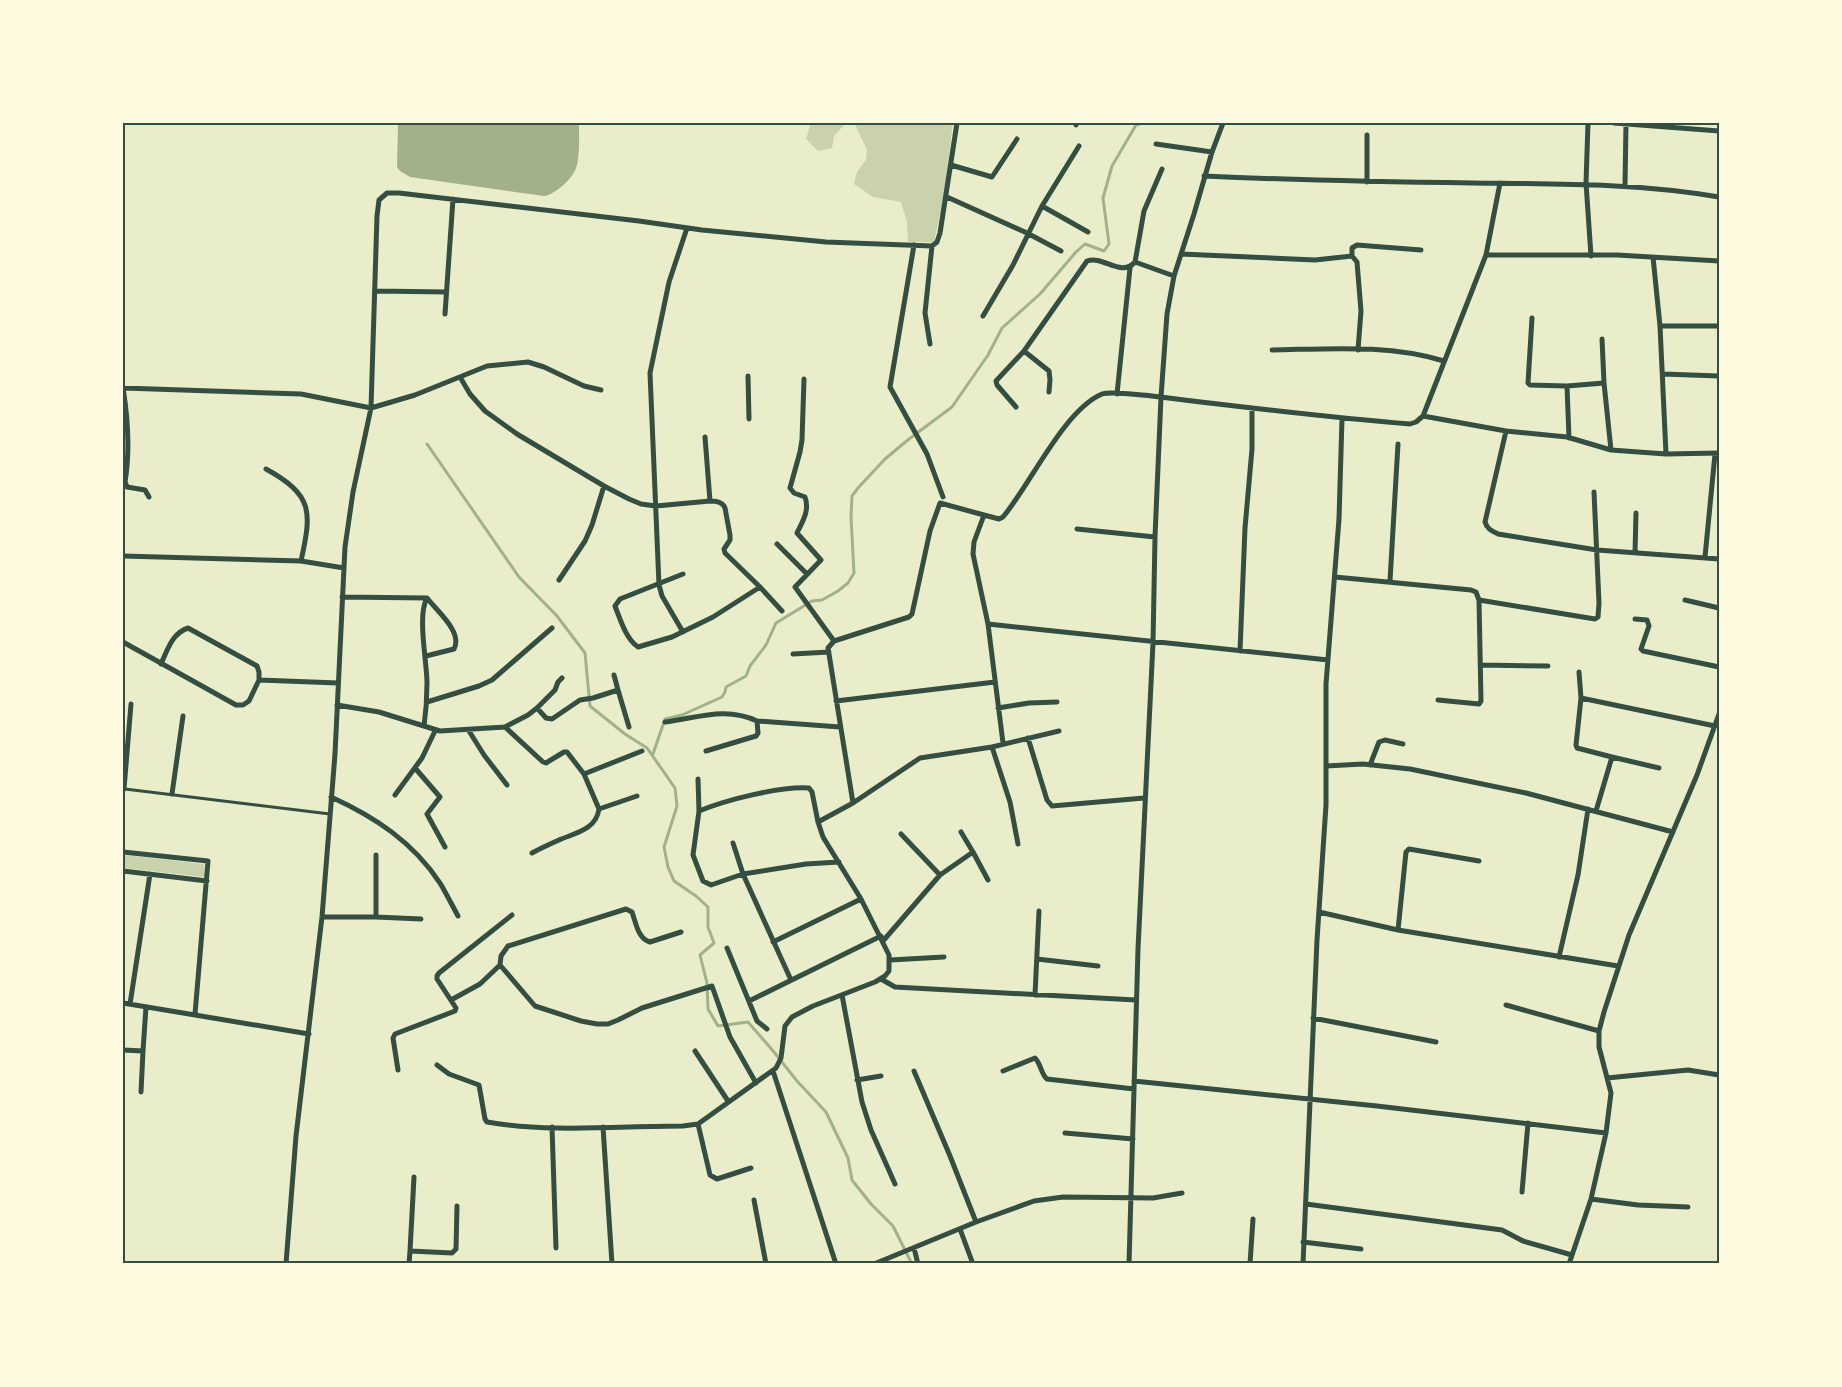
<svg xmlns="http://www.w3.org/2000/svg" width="1842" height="1387" font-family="'Work Sans',sans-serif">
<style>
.green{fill:#cad2ad}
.water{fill:#a3b18a}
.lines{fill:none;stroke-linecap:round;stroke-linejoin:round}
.stream{stroke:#a3b18a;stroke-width:3}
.service{stroke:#344e41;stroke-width:3}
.minor{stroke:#344e41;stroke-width:5}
.neatline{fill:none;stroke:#344e41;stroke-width:2}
</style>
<rect width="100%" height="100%" fill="#e9edc9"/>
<path class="green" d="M811,123H846L834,136L832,148L818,151L806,139Z
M854,123H953L944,196L934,242H908L907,222L901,202L873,197L854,184L857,172L866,160L867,150Z
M123,855L204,864V877L123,868Z"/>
<path class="water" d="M398,123H579C579,134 580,158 576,168C573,178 555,195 544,196L410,177L400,171L397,167Z"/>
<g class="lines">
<path class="stream" d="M427,444L519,577L557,616L585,653L590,706L625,734L647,748L675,788L677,806L664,847L668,867L674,881L696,896L708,907V927L714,943L700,955L707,983L708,1009L718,1026L748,1022L774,1052L797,1081L826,1112L848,1158L852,1180L871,1204L893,1226L912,1264
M653,754L665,719L682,715L722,697L725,692L726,687L746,676L750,666L766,645L776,623L812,601L822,600L838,591L848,583L854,573L851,517L852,496L858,488L885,459L909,439L952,407L988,355L1002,328L1040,294L1076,252L1085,244L1104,251L1109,244L1103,198L1112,166L1136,125L1143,123"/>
<path class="service" d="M125,789L330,814"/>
<path class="minor" d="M1588,123L1586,183L1591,256
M1614,123L1719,131
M1076,125L1077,123
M1367,135V182
M1156,144L1212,152
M951,165L992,177L1017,139
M1162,169L1144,211L1135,262L1174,276
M1204,176C1294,180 1384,182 1473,183C1556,184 1637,183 1719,197
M1625,185L1626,124
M947,197L1027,233L1061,251
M1042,206L1088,232
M914,245L890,387L927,454L943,497
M1181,254L1315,260L1352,256L1357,262L1361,311L1358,350
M1486,255H1617L1719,261
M1352,256V248L1357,245L1421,250
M1653,257L1660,326L1666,454
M376,291L446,292
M445,314L453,199
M983,316L1013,265L1042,206L1079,146
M1532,318L1528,383L1530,385L1567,386
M1660,326H1719
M1602,339L1604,383L1611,450
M930,344L925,313L932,246
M1272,350C1329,349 1389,344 1444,361
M1024,351L1087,261C1103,255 1121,278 1135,262
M1663,374L1719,376
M748,376L749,419
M460,377L470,394L485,411L517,434L604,486L629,499L641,504L656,506L710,501L705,437
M804,379L802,440L800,452L790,488L794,493L805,497C810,511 802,522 797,533L821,560L795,587L834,641
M123,388L301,394L371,408L415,395L487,366L528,362L544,367L584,386L601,390
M123,388C128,419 130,452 125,482L127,487L145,490L149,497
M1117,394L1130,268
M1016,407L997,385L996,381L1024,351L1049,371L1050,380L1049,392
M1423,416L1506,431L1567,437L1611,450L1666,454L1719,453
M1506,431L1485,522C1487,529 1492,531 1498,534L1597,550L1719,559
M1569,438L1567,386L1604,383
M266,469C313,495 312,511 301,561
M1077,529L1155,537
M777,544L807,574
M1635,553L1636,513
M123,556L301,561L344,568
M1705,557L1715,454
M683,574L620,599L615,606C620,619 626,639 638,647L672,637L713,617L760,587L725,553L724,549L730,540V535L725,508C723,502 716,501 710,501
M1335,577L1471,590L1476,592L1479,600L1595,619L1598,617L1599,603L1594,492
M559,580L585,541L592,525L604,486
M1390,581L1398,444
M760,587L782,611
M342,597L427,598C437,611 463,632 454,649L426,656
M1685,600L1719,608
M1635,619L1647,620L1649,626L1641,649L1643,651L1719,667
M988,624L1328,660
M683,632L662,596L659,585L650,373L669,282L687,228
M123,642L236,705H243L249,701L259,680L338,683
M1240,651L1245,528L1252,449V408
M793,654L829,652
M161,664C167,651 172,633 188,628L257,666L259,672V680
M1480,665L1548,666
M1579,672L1581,698L1576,745L1577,748L1612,757L1596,811
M614,675L618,690
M1581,698L1715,726
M1438,700L1479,704L1481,701L1479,600
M836,701L995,682
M427,702L479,686L492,680L552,628
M337,705L379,712L440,731L505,727L528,715L537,708L546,718L552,719L580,700L593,698L618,690L629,727
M537,708L555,690L558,682L562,678
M998,708L1029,703L1057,702
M665,722C697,718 726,706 757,721
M424,726C426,712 427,698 427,683C427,662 417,615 427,598
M505,727L543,762L546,763L564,752H567L584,774
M469,731L484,755L507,785
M1028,738L1047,800L1052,806L1144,798
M1003,743L988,624L973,554L974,542L984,515L999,519L1003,517C1030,485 1064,410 1102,394C1113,390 1169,398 1184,400C1259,409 1334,418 1410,424L1416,422L1423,416L1486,255L1500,183
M992,747L1010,802L1018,844
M706,751L756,736L758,733L757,721L840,727
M1612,757L1659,768
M1370,765L1379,742L1385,740L1403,744
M1326,766L1363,764L1410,769L1526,793L1673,832
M415,768L440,797L427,814L445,847
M698,779L699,811L693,855L703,881L711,885L743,874L806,864L839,862
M124,789L131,704
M172,794L183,716
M395,795L422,758L435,731
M331,797C375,817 413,842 440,883C446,893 452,905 458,916
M853,803L828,648L834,641L909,617L912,614L930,531L940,503L984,515
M599,809L637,796
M699,811C726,800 780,786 809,788L812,792L818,822
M733,843L743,874L791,980
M123,852L208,861L195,1014
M973,852L988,880
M532,853C541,848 550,844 559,840C575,833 596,830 599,809L584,774L642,751
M123,871L207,881
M940,875L973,852L961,832
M1319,912L1398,930L1618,966
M322,917H376V855
M376,917L421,919
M1398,930L1406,852L1409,849L1479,861
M883,941L940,875L901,834
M773,942L861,899
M727,948L757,1021L767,1029
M1559,957L1578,875L1588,809
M1037,959L1098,966
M890,960L944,957
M500,965L535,1006L581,1021L597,1024H608L618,1020L642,1008L712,986L730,1037L756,1083
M881,979L895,987L1136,1000
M842,995L862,1102L871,1130L895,1184
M1035,995L1039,911
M451,1000L480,984L500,965L501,956L508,946L626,909L632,912C636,923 638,939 650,942L681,932
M749,1001L881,936
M123,1003L309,1034
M130,1004L150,874
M1506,1005L1599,1031
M1313,1018L1436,1042
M123,1050L143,1051L146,1007
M695,1051L728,1101
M437,1065L449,1074L479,1085L485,1119L487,1122C551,1133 618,1126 683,1126L698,1124L776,1068L781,1058L785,1026L792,1017L813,1006L875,982L885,976L889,971V955L861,899L823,837L818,822L853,803L920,758L992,747L1059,731
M398,1070L393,1038L395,1034L455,1011L456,1008L437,979V976L439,973L512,915
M773,1071L836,1264
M914,1071L950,1156L976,1222
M1003,1071L1035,1058C1041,1064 1041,1074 1047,1079L1134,1089
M1607,1078L1688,1070L1719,1075
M857,1080L881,1076
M1134,1081L1377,1106L1606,1133
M141,1092L143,1051
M698,1124L710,1175L717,1179L751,1168
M552,1127L556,1248
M603,1127L612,1264
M1065,1133L1133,1139
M1522,1192L1528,1123
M1591,1199L1638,1205L1688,1207
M754,1200L766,1264
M1306,1204L1502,1230L1523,1241L1572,1255
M960,1229L973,1264
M1303,1242L1361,1249
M914,1248L918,1264
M410,1251L414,1177
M286,1264L296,1136L322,917L335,754L345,547L353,492L371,408L377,216L379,200L387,193H399L639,221L702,230L826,242L932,246L937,242L940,233L957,123
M409,1264L410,1251L452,1253L456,1249L457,1206
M874,1264L976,1222L1034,1201L1063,1197L1153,1198L1182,1193
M1129,1264L1138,949L1153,643L1155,537L1161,397L1167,314L1174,276L1194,214L1212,152L1223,123
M1250,1264L1253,1219
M1303,1264L1317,940L1326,805V684L1339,519L1342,419
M1569,1264L1591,1199L1606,1133L1611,1093L1599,1047V1031L1604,1012L1629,935L1697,775L1719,714"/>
</g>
<rect width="1842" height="1387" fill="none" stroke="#fefae0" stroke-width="249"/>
<rect x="124" y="124" width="1594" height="1138" class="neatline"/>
</svg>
